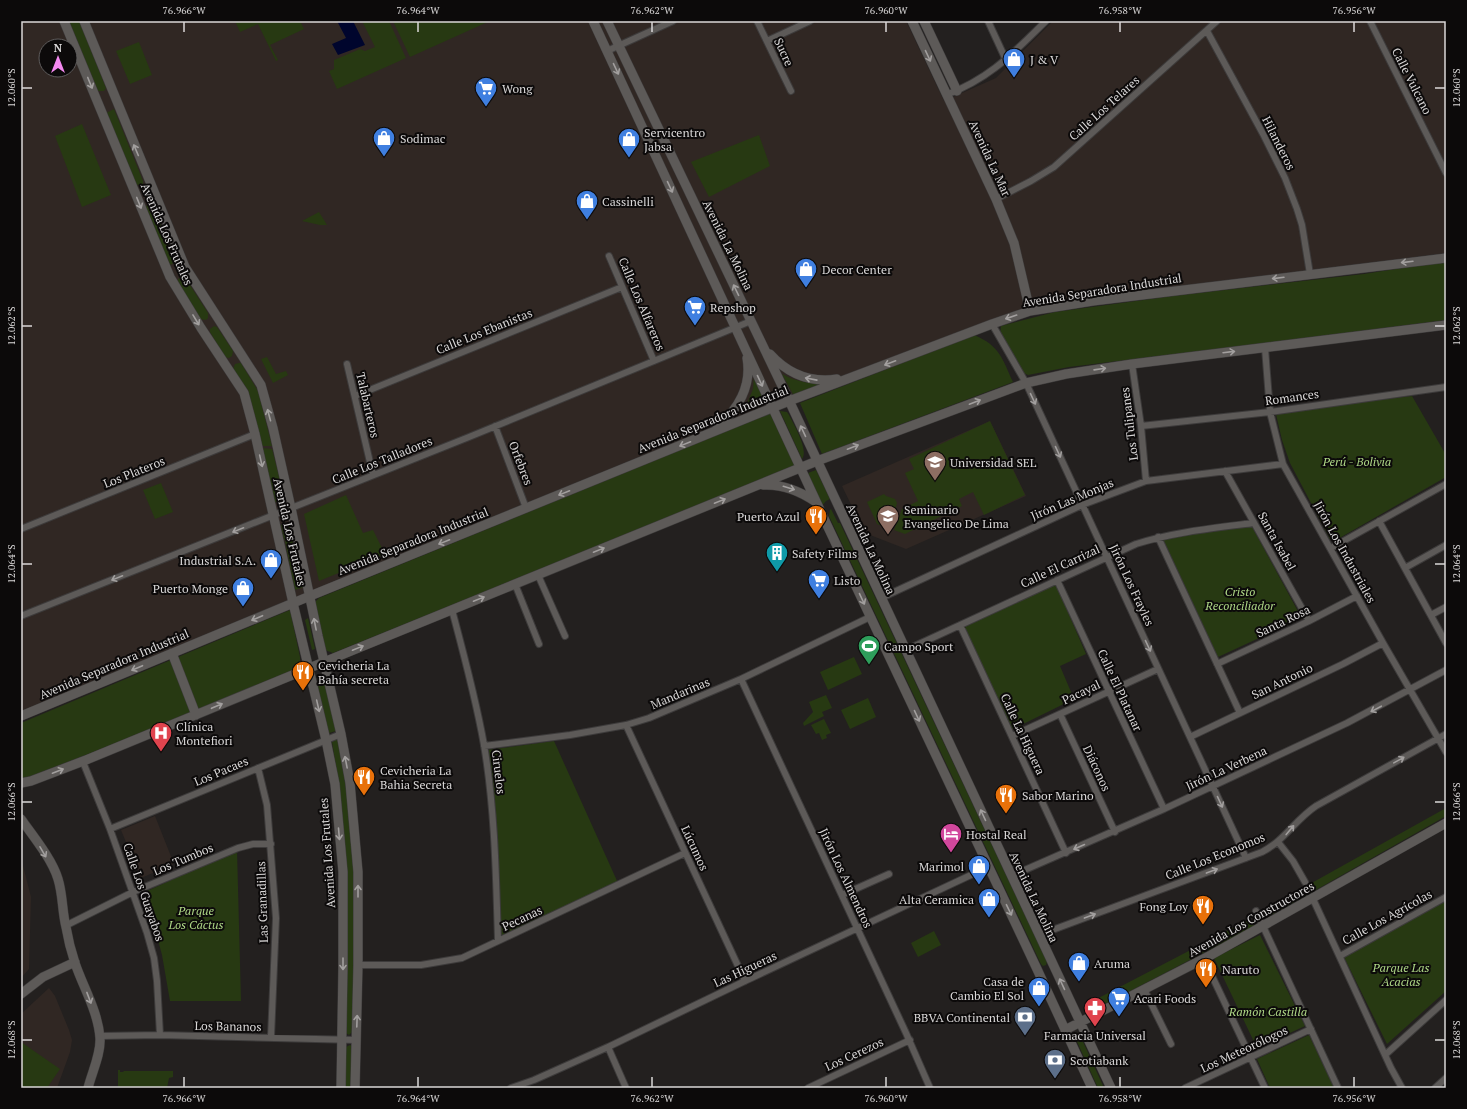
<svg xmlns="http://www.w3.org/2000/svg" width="1467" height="1109" font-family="'PT Serif',serif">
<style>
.built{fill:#302723;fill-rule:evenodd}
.green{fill:#273912}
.water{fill:#00052d}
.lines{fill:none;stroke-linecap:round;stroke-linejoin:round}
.street-casing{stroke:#3d3b3b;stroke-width:8}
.secondary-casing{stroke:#3d3b3b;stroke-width:10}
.street{stroke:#5d5a58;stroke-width:6}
.secondary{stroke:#5d5a58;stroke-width:9}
.oneway{stroke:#a29f9e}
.ticks{fill:none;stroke:#dad8d8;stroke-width:1.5}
.labels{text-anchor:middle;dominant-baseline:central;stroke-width:4;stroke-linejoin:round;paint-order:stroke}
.street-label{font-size:12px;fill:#dad8d8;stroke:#0c0a0a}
.poi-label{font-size:12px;fill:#dad8d8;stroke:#0c0a0a;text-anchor:start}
.park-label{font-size:12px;font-style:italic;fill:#aed786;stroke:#0c0a0a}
.neatline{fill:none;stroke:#dad8d8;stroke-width:1.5}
.ticks-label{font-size:10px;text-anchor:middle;fill:#dad8d8}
</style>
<rect width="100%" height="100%" fill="#23201f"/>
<path class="built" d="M21,21H906L944,101L996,78L1053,21H1446V253L1197,284L1025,309L903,354L692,435L21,712ZM46,46H70V70H46Z
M990,421L1026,496L906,549L865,533L842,486Z
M155,816L174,864L141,878L121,830Z
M21,858L31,897L29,969L21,978Z
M49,988L55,996L69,1030L72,1040L70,1052L57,1088H21V1014Z"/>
<path class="green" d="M69,21H79L106,88L104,91H98Z
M235,21H300L304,29L270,45L278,60L276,61L258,24L240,32Z
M362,21H389L406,58L337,89L329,71L334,69V60L360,49L365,51L375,47Z
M393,21H490L410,57Z
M139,42L152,75L130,84L116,51Z
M114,109L143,181V184L137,185L106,113Z
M82,124L111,195L82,207L55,136Z
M759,135L770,166L709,197L691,162Z
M152,203L176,262L168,266L144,207Z
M319,212L327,225H320L302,221Z
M1446,261V320L1274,342L1069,367L1028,375L1020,371L1000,335L1001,326L1055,312L1173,296L1364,274Z
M182,277L186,279L208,313V318L206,320L200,319L178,283V279Z
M214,326L217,327L233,351L232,356L229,358L225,357L210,332V329Z
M974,335C1000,346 1002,358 1013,382L822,454L800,403Z
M267,357L276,374L286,371L288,375L273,383L261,359Z
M239,363H241L258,391L272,446H262L248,390L233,369L235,364Z
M782,374C799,383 809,383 828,383L794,396Z
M754,375L764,399L746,406L753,389Z
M1412,396L1446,455V477L1336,540L1330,539L1290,463L1282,440L1276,414V412Z
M780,411L787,412L789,415C794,425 809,450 802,459Z
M770,413L796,466L333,653L325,650L315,604L316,601L319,598Z
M990,421L1025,495L984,515L973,492L959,499L962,506L905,534L894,530L902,509L918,501L905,473L914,469L909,459Z
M262,448L272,449L285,500L275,502Z
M816,470L830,499L826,501L822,506L808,473Z
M161,483L173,512L155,519L143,490Z
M884,494L886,496L895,499L897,503L890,529L877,524L867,502Z
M346,495L363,533L373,530L385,554L319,581L304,514Z
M831,509L838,523H840L1047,962L1046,965L1043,966L1041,964L829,516L830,510Z
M289,522L292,537L284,540L281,525Z
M1250,523L1300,615V619L1218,657L1163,539Z
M293,539L304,587L295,590L285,541Z
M1054,585L1057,587L1086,654L1060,666L1074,699L1013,729L1010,727L965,628L966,626Z
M290,610L300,657V664L298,668L158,727L21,780V723Z
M308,618L315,649L312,650L305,620Z
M854,657L862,674L828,690L820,672Z
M325,681L336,731L329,733L317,683Z
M826,695L832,708L822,712L824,716L804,726L803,723L813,712L809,702Z
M868,698L876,717L850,729L841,710Z
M824,719L831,733L826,735L827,738L822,740L819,733L816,734L811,725Z
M335,740H338C346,784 352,829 354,874C356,926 354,980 352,1032L349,1035L346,1033L339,784L332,742Z
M554,741L618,883L500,938L487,750Z
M1446,808V816L1270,916H1266L1265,913V909Z
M237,850L241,1001H170L162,955L145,892Z
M21,862L23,870L22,973H21Z
M1446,901V991L1387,1044L1344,957Z
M1250,919L1255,926L1090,1012L1087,1004Z
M934,931L941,945L918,957L911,943Z
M1260,935L1305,1026L1257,1048L1214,958Z
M1079,1033L1104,1088H1098L1074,1035Z
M1309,1035L1334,1088H1270L1257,1059Z
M21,1042L60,1069L47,1088H21Z
M350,1045L352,1046L351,1088H345L346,1047Z
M118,1070H120V1072H123L124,1071H173V1077L169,1078L167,1088H118Z"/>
<path class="water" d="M337,21H353L365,45L338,55L332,44L346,38Z"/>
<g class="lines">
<g class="street-casing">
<path id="street" d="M757,21L791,91
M988,21L1006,60
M1370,21L1446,173
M1207,31L1263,134L1285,178L1297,209L1302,225L1310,274
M767,41L810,21
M607,51L673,21
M946,95C991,78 1013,53 1046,21
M996,199L1031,181L1054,167L1217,21
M609,256L654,361
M992,324L1026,383L1246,858
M1265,348L1270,412L1283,464L1383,643L1446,752
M347,364L373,475
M1132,364L1141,426L1146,481
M355,396L622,287
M495,426L526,508
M1141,426L1270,412L1446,387
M1225,471L1309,621
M1379,521L1446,643
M21,529L255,434
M1158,537L1240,713
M1331,548L1446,484
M1405,568L1446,545
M538,575L565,636
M1057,580L1164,809
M515,584L539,644
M881,598L1082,505L1146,481L1283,464
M452,610C464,655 476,699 484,745C495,810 496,876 498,941
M1431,615L1446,607
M21,616L469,437L751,321
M960,625L1066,853
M906,650L1136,544C1174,532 1214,528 1254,523
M1217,664L1309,621L1357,596
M741,679L906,1033L930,1088
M1060,714L1115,832
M626,725L745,981
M1012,736L1158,669
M1190,737L1343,664L1383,643
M484,746L570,735L626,725L649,718L741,679L870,617
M83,762L110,829L147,933L154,958L157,981L160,1035
M258,768L267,805L276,918L271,1037
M110,829L341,734
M1278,842L1293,861L1305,882
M1011,876L1164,809L1347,723L1446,670
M842,895L889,874
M1313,899L1391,1068L1402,1088
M1256,911L1338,1088
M65,926L133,892L238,848L253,844H271
M1039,935L1262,852C1284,841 1295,820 1316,806L1446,734
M1340,956L1446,897
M1204,959L1265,1088
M358,965H421L462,958L685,853
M1144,989L1171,1044
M99,1036L160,1035L356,1040
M608,1047L626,1088
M1385,1055L1446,1000
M511,1088L534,1080L608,1047L745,981L988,867
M808,1088L910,1040
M1185,1088L1311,1029
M1435,1088L1446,1078"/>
</g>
<g class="secondary-casing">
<path id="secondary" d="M64,21L170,277L201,328L244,393L255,434L293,603L326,740L335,784L343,872V966L341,1088
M84,21L185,267L261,385L273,428L291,508L318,636L341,734L350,783L358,872V965L355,1088
M593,21L827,525L1037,969L1092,1088
M607,21L786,394L1111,1088
M912,21L996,199L1014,243L1030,311
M924,21L957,91
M770,354C788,374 810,383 837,379
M717,427C738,410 752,386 747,358
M763,485C783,484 800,491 816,502
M172,653L196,715
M21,716L310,596L789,401L992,324L1030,311L1093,301L1446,258
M21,783L31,781L86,760L324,662L817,461L1026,383L1066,374L1132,364L1446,325
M21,819C33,836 52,859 58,879C63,895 62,911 66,927C68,939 71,951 75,963C83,987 98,1011 100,1038C101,1054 92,1072 88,1088
M21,994L43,977L75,962
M1065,1030L1211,955L1446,823"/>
</g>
<use href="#street" class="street"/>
<use href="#secondary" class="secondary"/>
</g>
<defs><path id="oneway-shaft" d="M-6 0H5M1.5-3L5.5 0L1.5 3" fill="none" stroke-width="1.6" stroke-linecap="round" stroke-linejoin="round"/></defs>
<g class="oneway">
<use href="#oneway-shaft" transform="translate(928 56) rotate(65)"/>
<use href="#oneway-shaft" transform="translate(616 69) rotate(65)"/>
<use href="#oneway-shaft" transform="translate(90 83) rotate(68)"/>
<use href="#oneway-shaft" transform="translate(136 150) rotate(-113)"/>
<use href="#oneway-shaft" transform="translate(670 187) rotate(65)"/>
<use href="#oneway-shaft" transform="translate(139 203) rotate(68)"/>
<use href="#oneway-shaft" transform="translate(1407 262) rotate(173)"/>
<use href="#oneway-shaft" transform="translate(1278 278) rotate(173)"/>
<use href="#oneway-shaft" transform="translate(736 290) rotate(-116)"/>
<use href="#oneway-shaft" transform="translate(1011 317) rotate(161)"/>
<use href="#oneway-shaft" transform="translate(196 320) rotate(59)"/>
<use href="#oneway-shaft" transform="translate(1229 352) rotate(-7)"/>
<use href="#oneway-shaft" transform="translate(890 363) rotate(159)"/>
<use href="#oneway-shaft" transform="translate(1100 369) rotate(-8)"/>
<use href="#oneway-shaft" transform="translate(811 379) rotate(-169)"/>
<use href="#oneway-shaft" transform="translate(760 381) rotate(65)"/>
<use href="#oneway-shaft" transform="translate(1033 399) rotate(65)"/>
<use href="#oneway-shaft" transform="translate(975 402) rotate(-21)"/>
<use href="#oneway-shaft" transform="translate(269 415) rotate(-105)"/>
<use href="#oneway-shaft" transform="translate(803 431) rotate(-115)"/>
<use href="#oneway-shaft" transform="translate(685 444) rotate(158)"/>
<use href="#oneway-shaft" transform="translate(853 447) rotate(-21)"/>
<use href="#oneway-shaft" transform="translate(1058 452) rotate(65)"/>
<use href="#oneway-shaft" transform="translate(261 461) rotate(77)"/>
<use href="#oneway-shaft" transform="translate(789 488) rotate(17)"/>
<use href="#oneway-shaft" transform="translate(564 493) rotate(158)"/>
<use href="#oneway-shaft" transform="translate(720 501) rotate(-22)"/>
<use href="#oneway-shaft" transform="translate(238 530) rotate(158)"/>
<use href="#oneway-shaft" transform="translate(444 542) rotate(158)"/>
<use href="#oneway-shaft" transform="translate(599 550) rotate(-22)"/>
<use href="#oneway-shaft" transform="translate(117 578) rotate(158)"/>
<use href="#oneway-shaft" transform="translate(479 599) rotate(-22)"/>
<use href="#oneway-shaft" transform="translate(862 599) rotate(65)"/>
<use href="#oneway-shaft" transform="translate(257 618) rotate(157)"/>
<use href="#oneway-shaft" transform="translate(315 624) rotate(-101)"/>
<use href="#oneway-shaft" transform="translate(1148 646) rotate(65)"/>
<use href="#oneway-shaft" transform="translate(358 648) rotate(-22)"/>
<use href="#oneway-shaft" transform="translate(137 668) rotate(157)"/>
<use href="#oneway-shaft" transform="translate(217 706) rotate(-23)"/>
<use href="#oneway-shaft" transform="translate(318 706) rotate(77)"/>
<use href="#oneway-shaft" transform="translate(1376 709) rotate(152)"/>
<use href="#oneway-shaft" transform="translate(917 716) rotate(65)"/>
<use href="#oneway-shaft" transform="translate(1399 760) rotate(-29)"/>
<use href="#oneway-shaft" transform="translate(346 762) rotate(-101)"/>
<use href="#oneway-shaft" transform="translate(58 771) rotate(-21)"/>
<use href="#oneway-shaft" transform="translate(1220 802) rotate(65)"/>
<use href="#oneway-shaft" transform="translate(983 815) rotate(-115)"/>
<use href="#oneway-shaft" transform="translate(1290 830) rotate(-50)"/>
<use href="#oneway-shaft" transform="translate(339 834) rotate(85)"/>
<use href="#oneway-shaft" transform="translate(1079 847) rotate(156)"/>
<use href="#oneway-shaft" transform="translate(43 852) rotate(60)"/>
<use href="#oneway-shaft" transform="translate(1212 871) rotate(-20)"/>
<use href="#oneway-shaft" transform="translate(358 891) rotate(-90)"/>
<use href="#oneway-shaft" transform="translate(1009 910) rotate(64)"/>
<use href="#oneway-shaft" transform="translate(1090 916) rotate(-20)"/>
<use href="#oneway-shaft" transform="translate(343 964) rotate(90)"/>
<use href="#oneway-shaft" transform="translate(1062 984) rotate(-115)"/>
<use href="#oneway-shaft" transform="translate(89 998) rotate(69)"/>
<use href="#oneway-shaft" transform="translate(357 1021) rotate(-88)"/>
</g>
<path class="ticks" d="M184,22V32M418,22V32M652,22V32M886,22V32M1120,22V32M1354,22V32M22,88H32M1435,88H1445M22,326H32M1435,326H1445M22,564H32M1435,564H1445M22,802H32M1435,802H1445M22,1040H32M1435,1040H1445M184,1077V1087M418,1077V1087M652,1077V1087M886,1077V1087M1120,1077V1087M1354,1077V1087"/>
<defs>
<g id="shop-pin" transform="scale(1.15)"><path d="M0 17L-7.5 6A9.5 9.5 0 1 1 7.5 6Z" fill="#3f7fe0" stroke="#0c0a0a"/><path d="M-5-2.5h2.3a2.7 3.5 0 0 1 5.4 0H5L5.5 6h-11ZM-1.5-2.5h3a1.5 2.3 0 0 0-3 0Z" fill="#fff"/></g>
<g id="supermarket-pin" transform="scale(1.15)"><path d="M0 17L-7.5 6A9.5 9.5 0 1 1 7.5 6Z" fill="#3f7fe0" stroke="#0c0a0a"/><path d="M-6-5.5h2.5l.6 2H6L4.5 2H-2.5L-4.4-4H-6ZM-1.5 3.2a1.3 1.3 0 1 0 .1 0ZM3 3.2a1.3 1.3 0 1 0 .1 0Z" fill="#fff"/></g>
<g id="university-pin" transform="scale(1.15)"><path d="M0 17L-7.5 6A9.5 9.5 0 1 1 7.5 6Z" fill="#8d6e63" stroke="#0c0a0a"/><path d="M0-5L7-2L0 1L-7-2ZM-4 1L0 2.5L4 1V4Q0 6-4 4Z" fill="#fff"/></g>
<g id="restaurant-pin" transform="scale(1.15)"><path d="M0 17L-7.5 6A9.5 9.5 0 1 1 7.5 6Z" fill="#e8710a" stroke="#0c0a0a"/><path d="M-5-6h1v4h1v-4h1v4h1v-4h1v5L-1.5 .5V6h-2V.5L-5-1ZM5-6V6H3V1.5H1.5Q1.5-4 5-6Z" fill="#fff"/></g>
<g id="school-pin" transform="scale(1.15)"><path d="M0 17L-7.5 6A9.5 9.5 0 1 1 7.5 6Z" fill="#8d6e63" stroke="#0c0a0a"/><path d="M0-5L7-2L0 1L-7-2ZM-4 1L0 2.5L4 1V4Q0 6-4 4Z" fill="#fff"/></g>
<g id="building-pin" transform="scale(1.15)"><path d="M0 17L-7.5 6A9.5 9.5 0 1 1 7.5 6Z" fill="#0f9aa8" stroke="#0c0a0a"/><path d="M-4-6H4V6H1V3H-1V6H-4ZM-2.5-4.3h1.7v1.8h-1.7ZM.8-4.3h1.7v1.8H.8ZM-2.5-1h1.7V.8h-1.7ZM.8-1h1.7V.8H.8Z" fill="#fff"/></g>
<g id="stadium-pin" transform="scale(1.15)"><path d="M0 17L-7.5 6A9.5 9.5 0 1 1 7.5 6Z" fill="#2e9e5b" stroke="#0c0a0a"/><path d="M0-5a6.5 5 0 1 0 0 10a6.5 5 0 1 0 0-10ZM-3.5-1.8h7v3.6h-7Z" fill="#fff"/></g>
<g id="hospital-pin" transform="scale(1.15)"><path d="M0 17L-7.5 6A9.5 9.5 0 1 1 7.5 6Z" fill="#e0444e" stroke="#0c0a0a"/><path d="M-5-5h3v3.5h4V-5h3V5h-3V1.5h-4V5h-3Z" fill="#fff"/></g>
<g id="hotel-pin" transform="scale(1.15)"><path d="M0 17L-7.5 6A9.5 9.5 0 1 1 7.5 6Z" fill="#d1479c" stroke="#0c0a0a"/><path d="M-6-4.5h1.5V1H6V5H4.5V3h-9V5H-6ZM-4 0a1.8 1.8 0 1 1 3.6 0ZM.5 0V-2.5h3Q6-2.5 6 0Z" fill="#fff"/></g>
<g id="pharmacy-pin" transform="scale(1.15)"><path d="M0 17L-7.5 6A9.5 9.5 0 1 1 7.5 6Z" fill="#e0444e" stroke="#0c0a0a"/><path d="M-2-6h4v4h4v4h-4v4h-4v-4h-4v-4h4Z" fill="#fff"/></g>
<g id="bank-pin" transform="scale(1.15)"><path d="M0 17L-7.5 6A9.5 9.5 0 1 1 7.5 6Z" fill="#5c6f8a" stroke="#0c0a0a"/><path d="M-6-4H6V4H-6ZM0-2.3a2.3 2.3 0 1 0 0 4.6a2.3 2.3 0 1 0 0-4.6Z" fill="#fff"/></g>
</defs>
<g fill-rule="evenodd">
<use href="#shop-pin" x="1014" y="59"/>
<use href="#supermarket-pin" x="486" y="88"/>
<use href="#shop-pin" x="384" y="138"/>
<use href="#shop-pin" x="629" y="139"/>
<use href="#shop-pin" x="587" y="201"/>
<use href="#shop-pin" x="806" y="269"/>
<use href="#supermarket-pin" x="695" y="307"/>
<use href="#university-pin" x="935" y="462"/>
<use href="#restaurant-pin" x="816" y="516"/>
<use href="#school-pin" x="888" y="516"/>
<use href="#building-pin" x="777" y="553"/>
<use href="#shop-pin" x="271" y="560"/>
<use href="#supermarket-pin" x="819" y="580"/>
<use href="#shop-pin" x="243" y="588"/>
<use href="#stadium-pin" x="869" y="646"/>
<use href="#restaurant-pin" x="303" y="672"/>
<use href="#hospital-pin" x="161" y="733"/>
<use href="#restaurant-pin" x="364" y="777"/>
<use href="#restaurant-pin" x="1006" y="795"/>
<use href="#hotel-pin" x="951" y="834"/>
<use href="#shop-pin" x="979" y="866"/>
<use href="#shop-pin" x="989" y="899"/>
<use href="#restaurant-pin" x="1203" y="906"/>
<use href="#shop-pin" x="1079" y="963"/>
<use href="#restaurant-pin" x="1206" y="969"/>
<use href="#shop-pin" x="1039" y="988"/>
<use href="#supermarket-pin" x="1119" y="998"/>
<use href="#pharmacy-pin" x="1095" y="1008"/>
<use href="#bank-pin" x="1025" y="1017"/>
<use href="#bank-pin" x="1055" y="1060"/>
</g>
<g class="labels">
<g class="street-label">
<text transform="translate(784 52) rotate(65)">Sucre</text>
<text transform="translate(1412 81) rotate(63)">Calle Vulcano</text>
<text transform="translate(1104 108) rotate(-42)">Calle Los Telares</text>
<text transform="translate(1279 143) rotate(63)">Hilanderos</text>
<text transform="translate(990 158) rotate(65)">Avenida La Mar</text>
<text transform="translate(167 234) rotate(66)">Avenida Los Frutales</text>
<text transform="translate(728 245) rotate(64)">Avenida La Molina</text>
<text transform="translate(1102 290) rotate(-9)">Avenida Separadora Industrial</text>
<text transform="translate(642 304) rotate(67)">Calle Los Alfareros</text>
<text transform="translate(484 331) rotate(-22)">Calle Los Ebanistas</text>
<text transform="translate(1292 397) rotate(-8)">Romances</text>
<text transform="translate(368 405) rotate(77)">Talabarteros</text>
<text transform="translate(713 419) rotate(-22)">Avenida Separadora Industrial</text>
<text transform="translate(1129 424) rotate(-97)">Los Tulipanes</text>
<text transform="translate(382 460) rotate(-22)">Calle Los Talladores</text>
<text transform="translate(521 463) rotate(69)">Orfebres</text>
<text transform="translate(134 472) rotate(-22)">Los Plateros</text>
<text transform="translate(1072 499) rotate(-23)">Jirón Las Monjas</text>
<text transform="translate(290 532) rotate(77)">Avenida Los Frutales</text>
<text transform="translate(413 541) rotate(-22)">Avenida Separadora Industrial</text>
<text transform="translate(1277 541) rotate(61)">Santa Isabel</text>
<text transform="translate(871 549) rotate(65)">Avenida La Molina</text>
<text transform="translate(1345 552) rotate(61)">Jirón Los Industriales</text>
<text transform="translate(1060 566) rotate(-25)">Calle El Carrizal</text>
<text transform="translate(1132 585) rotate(65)">Jirón Los Frayles</text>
<text transform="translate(1283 621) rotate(-26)">Santa Rosa</text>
<text transform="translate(114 664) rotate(-23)">Avenida Separadora Industrial</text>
<text transform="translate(1282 681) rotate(-26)">San Antonio</text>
<text transform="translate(1120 690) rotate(65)">Calle El Platanar</text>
<text transform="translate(1081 692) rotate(-25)">Pacayal</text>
<text transform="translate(680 693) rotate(-23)">Mandarinas</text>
<text transform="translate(1023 734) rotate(65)">Calle La Higuera</text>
<text transform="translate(1097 768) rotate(65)">Diáconos</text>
<text transform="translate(1226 768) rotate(-25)">Jirón La Verbena</text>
<text transform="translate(221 771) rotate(-23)">Los Pacaes</text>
<text transform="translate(499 772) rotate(83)">Ciruelos</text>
<text transform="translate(695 848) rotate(65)">Lúcumos</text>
<text transform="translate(327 853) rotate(-94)">Avenida Los Frutales</text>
<text transform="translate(1215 856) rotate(-22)">Calle Los Economos</text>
<text transform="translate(183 859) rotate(-23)">Los Tumbos</text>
<text transform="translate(846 878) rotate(65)">Jirón Los Almendros</text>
<text transform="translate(144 892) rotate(71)">Calle Los Guayabos</text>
<text transform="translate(1034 897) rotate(65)">Avenida La Molina</text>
<text transform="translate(262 902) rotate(-92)">Las Granadillas</text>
<text transform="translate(1387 917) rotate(-29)">Calle Los Agrícolas</text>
<text transform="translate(522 918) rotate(-25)">Pecanas</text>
<text transform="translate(1251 919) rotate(-29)">Avenida Los Constructores</text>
<text transform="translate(745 969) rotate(-25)">Las Higueras</text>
<text transform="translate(228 1026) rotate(1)">Los Bananos</text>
<text transform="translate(1244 1049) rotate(-25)">Los Meteorólogos</text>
<text transform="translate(854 1054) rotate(-25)">Los Cerezos</text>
</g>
<g class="poi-label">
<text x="1030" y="59">J &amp; V</text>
<text x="502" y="88">Wong</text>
<text x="644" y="132">Servicentro<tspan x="644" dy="14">Jabsa</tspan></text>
<text x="400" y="138">Sodimac</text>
<text x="602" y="201">Cassinelli</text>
<text x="822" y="269">Decor Center</text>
<text x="710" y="307">Repshop</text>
<text x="950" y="462">Universidad SEL</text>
<text x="904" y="509">Seminario<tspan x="904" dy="14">Evangelico De Lima</tspan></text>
<text x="800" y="516" text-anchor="end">Puerto Azul</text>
<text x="792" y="553">Safety Films</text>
<text x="256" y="560" text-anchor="end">Industrial S.A.</text>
<text x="834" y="580">Listo</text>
<text x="228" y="588" text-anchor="end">Puerto Monge</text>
<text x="884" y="646">Campo Sport</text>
<text x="318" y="665">Cevicheria La<tspan x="318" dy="14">Bahía secreta</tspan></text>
<text x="176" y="726">Clínica<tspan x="176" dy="14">Montefiori</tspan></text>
<text x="380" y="770">Cevicheria La<tspan x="380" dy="14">Bahia Secreta</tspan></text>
<text x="1022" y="795">Sabor Marino</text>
<text x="966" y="834">Hostal Real</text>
<text x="964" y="866" text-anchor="end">Marimol</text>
<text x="974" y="899" text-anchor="end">Alta Ceramica</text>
<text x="1188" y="906" text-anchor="end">Fong Loy</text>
<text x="1094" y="963">Aruma</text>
<text x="1222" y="969">Naruto</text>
<text x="1024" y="981" text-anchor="end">Casa de<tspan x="1024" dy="14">Cambio El Sol</tspan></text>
<text x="1134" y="998">Acari Foods</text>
<text x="1010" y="1017" text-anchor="end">BBVA Continental</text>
<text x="1095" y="1035" text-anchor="middle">Farmacia Universal</text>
<text x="1070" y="1060">Scotiabank</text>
</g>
<g class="park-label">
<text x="1357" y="461">Perú - Bolivia</text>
<text x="1240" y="591">Cristo<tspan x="1240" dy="14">Reconciliador</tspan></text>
<text x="196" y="910">Parque<tspan x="196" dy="14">Los Cáctus</tspan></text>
<text x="1401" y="967">Parque Las<tspan x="1401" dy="14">Acacias</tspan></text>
<text x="1268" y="1011">Ramón Castilla</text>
</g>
</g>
<rect width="1467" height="1109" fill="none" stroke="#0c0a0a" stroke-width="44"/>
<g transform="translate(58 58)"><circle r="19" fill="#0c0a0a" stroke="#5e5c5c"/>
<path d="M0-3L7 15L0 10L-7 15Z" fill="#f489f0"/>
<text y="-6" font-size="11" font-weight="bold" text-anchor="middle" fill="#dad8d8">N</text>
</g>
<rect x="22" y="22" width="1423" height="1065" class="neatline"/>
<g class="ticks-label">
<text x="184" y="14">76.966°W</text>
<text x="418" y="14">76.964°W</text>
<text x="652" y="14">76.962°W</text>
<text x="886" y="14">76.960°W</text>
<text x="1120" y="14">76.958°W</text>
<text x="1354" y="14">76.956°W</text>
<text transform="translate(11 88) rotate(-90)" y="4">12.060°S</text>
<text transform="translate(1456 88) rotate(-90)" y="4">12.060°S</text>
<text transform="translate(11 326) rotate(-90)" y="4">12.062°S</text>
<text transform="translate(1456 326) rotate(-90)" y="4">12.062°S</text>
<text transform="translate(11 564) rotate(-90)" y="4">12.064°S</text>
<text transform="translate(1456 564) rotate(-90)" y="4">12.064°S</text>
<text transform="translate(11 802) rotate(-90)" y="4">12.066°S</text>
<text transform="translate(1456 802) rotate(-90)" y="4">12.066°S</text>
<text transform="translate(11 1040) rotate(-90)" y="4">12.068°S</text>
<text transform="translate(1456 1040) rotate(-90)" y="4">12.068°S</text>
<text x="184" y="1102">76.966°W</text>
<text x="418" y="1102">76.964°W</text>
<text x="652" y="1102">76.962°W</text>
<text x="886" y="1102">76.960°W</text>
<text x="1120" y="1102">76.958°W</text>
<text x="1354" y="1102">76.956°W</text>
</g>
</svg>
